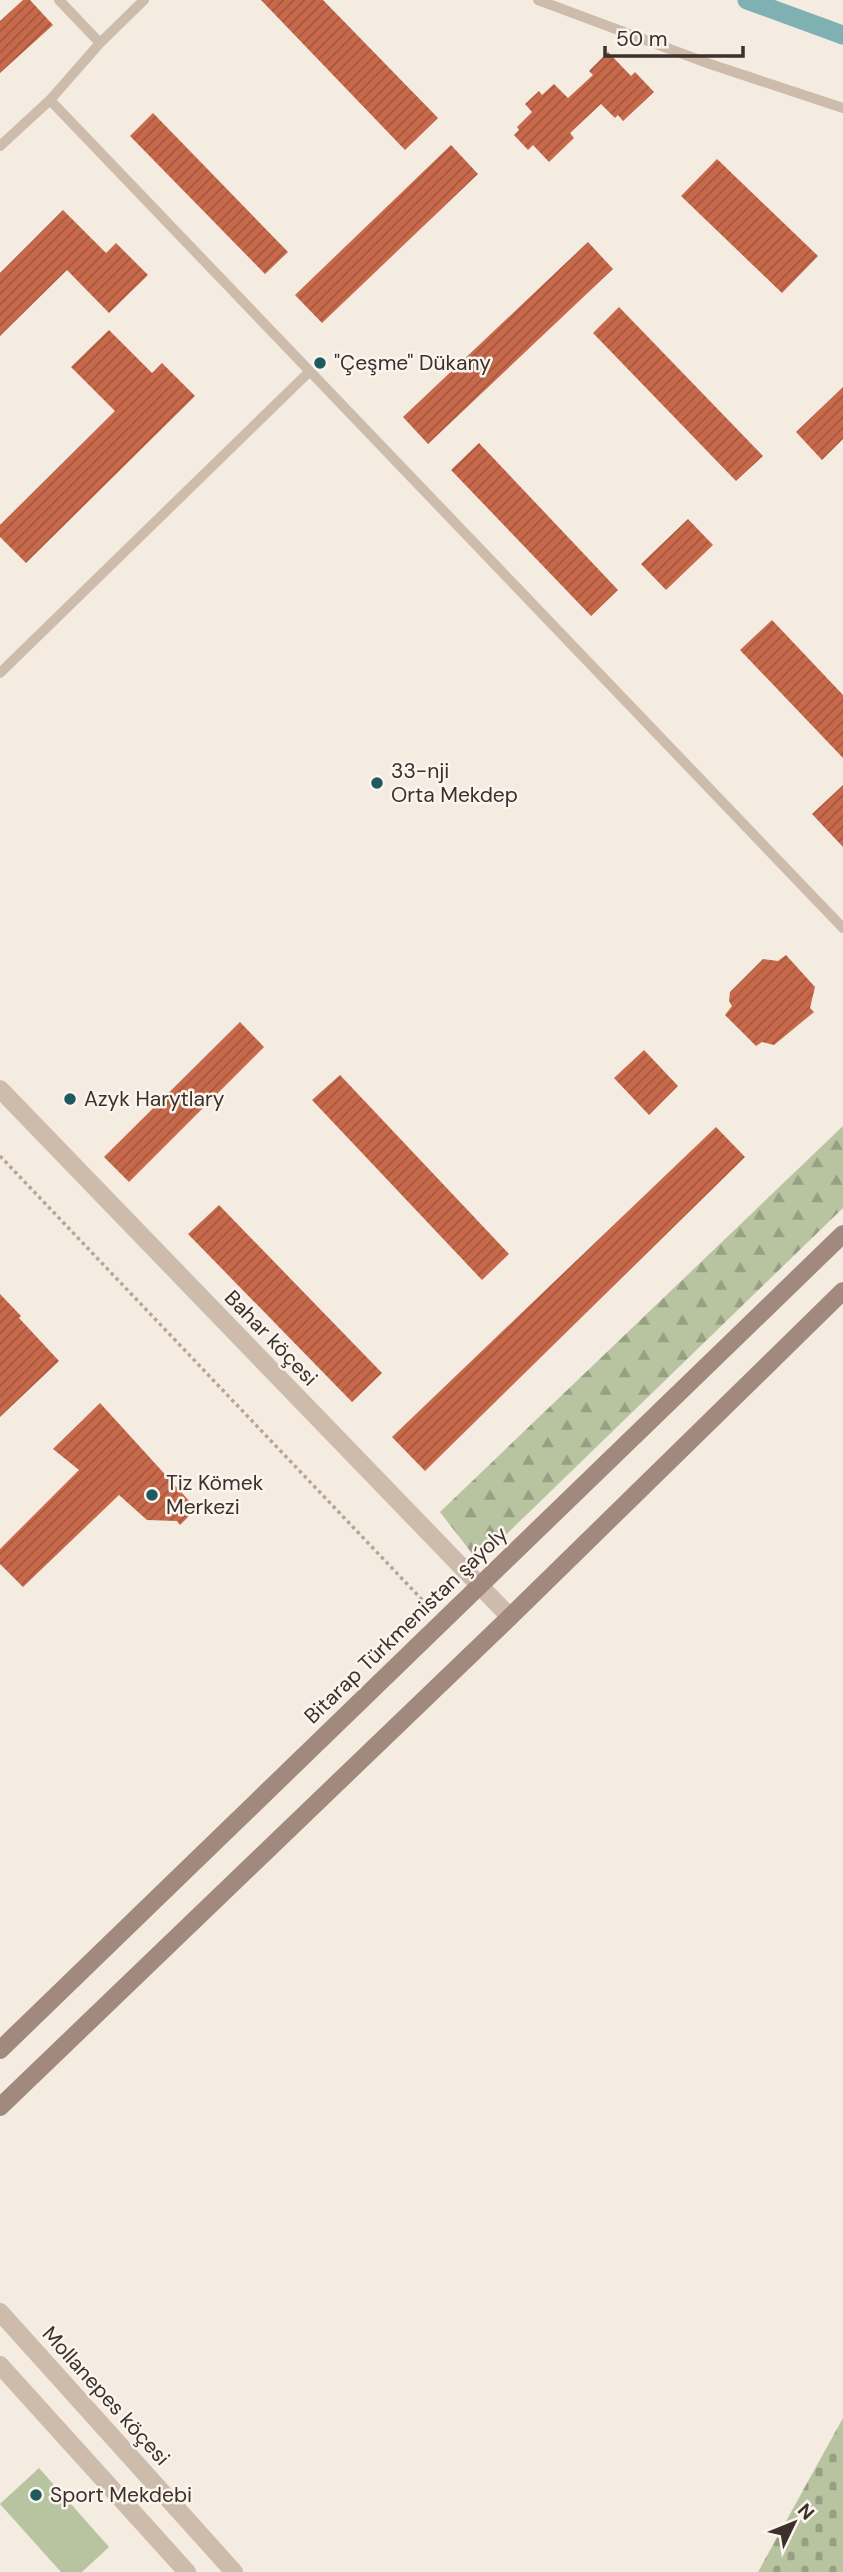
<svg xmlns="http://www.w3.org/2000/svg" width="843" height="2572" font-family="'DM Sans',sans-serif">
<style>
.grass{fill:#b8c4a0}
.forest{fill:url(#forest-firs)}
.cemetery{fill:url(#cemetery-stones)}
.lines{fill:none;stroke-linecap:round;stroke-linejoin:round}
.canal{stroke:#7fb0b2;stroke-width:19}
.building{fill:url(#building-hatch)}
.path{stroke:#b9a596;stroke-width:3.5;stroke-dasharray:3.5 3.5;stroke-linecap:butt}
.service{stroke:#cdbbac;stroke-width:10}
.minor{stroke:#cdbbac;stroke-width:18}
.secondary{stroke:#a18a7d;stroke-width:18}
.poi-dot{fill:#1f5a5e;stroke:#fbf5ee;stroke-width:2.5}
.labels{text-anchor:middle;dominant-baseline:central;stroke-width:5;stroke-linejoin:round;paint-order:stroke}
.poi-label{font-size:21px;fill:#3b302b;stroke:#fbf5ee;text-anchor:start}
.street-label{font-size:21px;fill:#3b302b;stroke:#fbf5ee}
</style>
<defs>
<pattern id="forest-firs" width="22" height="20" patternUnits="userSpaceOnUse" patternTransform="scale(1.75)"><rect width="22" height="20" fill="#b8c4a0"/><path d="M5 1l3.5 6h-7zM16 11l3.5 6h-7z" fill="#97a083"/></pattern>
<pattern id="cemetery-stones" width="16" height="16" patternUnits="userSpaceOnUse" patternTransform="scale(1.75)"><rect width="16" height="16" fill="#b8c4a0"/><path d="M2 7V4a2 2 0 0 1 4 0v3zM10 15v-3a2 2 0 0 1 4 0v3z" fill="#97a083"/></pattern>
<pattern id="building-hatch" width="6" height="6" patternUnits="userSpaceOnUse" patternTransform="scale(1.75)"><rect width="6" height="6" fill="#c8694b"/><path d="M-1 1l2-2M0 6l6-6M5 7l2-2" fill="none" stroke="#a4573f"/></pattern>
</defs>
<rect width="100%" height="100%" fill="#f4ebe1"/>
<path class="grass" d="M39,2468L109,2547L82,2572H61L0,2504Z"/>
<path class="forest" d="M843,1126V1208L485,1555L474,1556L440,1512Z"/>
<path class="cemetery" d="M843,2418V2572H758Z"/>
<g class="lines">
<path class="canal" d="M747,0L843,35"/>
</g>
<path class="building" d="M23,0H30L53,25L0,73V21Z
M261,0H323L438,118L405,150Z
M608,52L631,76L635,72L654,92L623,121L618,115L615,118L601,104L570,133L574,138L549,162L533,145L528,150L514,135L519,130L517,127L532,112L525,104L539,91L542,95L554,84L568,98L593,75L589,71Z
M153,113L288,252L265,274L130,136Z
M451,145L478,174L322,323L295,295Z
M717,159L818,256L782,293L681,196Z
M63,210L106,253L116,243L148,275L109,313L67,270L0,336V273Z
M588,242L613,269L428,444L403,417Z
M619,307L763,456L736,481L593,333Z
M109,330L152,373L162,363L195,396L26,563L0,537V525L115,411L71,367Z
M843,387V439L822,460L796,432Z
M479,443L618,590L591,616L451,470Z
M688,519L713,545L666,590L641,564Z
M772,620L843,695V758L740,650Z
M843,785V847L812,814Z
M786,955L815,987L810,1008L814,1012L774,1045L762,1042L756,1046L725,1015L732,1006L729,1001L730,992L763,959L778,961Z
M240,1022L264,1047L129,1182L104,1157Z
M644,1050L678,1086L649,1115L614,1078Z
M340,1075L509,1254L482,1280L312,1100Z
M716,1127L745,1157L425,1471L392,1437Z
M219,1205L382,1373L352,1402L188,1234Z
M0,1294L21,1316L19,1318L59,1361L0,1417Z
M100,1403L192,1504L186,1509L191,1514L180,1525L177,1521L147,1520L119,1495L23,1587L0,1564V1549L79,1470L53,1449Z"/>
<g class="lines">
<path class="path" d="M0,1156L430,1608"/>
<path class="service" d="M538,0L710,64L843,108
M100,43L144,0
M50,100L843,928
M0,146L50,100L100,43L59,0
M0,673L309,372"/>
<path class="minor" d="M0,1089L510,1617
M0,2312L234,2572
M0,2365L187,2572"/>
<path class="secondary" d="M0,2050L843,1234
M0,2107L510,1617L843,1291"/>
</g>
<g class="poi-dot">
<circle cx="320" cy="363" r="7"/>
<circle cx="377" cy="783" r="7"/>
<circle cx="70" cy="1099" r="7"/>
<circle cx="152" cy="1495" r="7"/>
<circle cx="36" cy="2495" r="7"/>
</g>
<g class="labels">
<g class="poi-label">
<text x="334" y="363">"Çeşme" Dükany</text>
<text x="391" y="771">33-nji<tspan x="391" dy="24">Orta Mekdep</tspan></text>
<text x="84" y="1099">Azyk Harytlary</text>
<text x="166" y="1483">Tiz Kömek<tspan x="166" dy="24">Merkezi</tspan></text>
<text x="50" y="2495">Sport Mekdebi</text>
</g>
<g class="street-label">
<text transform="translate(271 1338) rotate(46)">Bahar köçesi</text>
<text transform="translate(406 1625) rotate(-44)">Bitarap Türkmenistan şaýoly</text>
<text transform="translate(106 2396) rotate(48)">Mollanepes köçesi</text>
</g>
</g>
<g transform="translate(794 2523) rotate(47)" stroke="#fbf5ee" stroke-width="5" paint-order="stroke">
<path d="M0-5L12 26L0 18L-12 26Z" fill="#3b302b"/>
<text y="-10" font-size="19" font-weight="bold" text-anchor="middle" fill="#3b302b">N</text>
</g>
<path d="M605 46v10h138v-10" fill="none" stroke="#3b302b" stroke-width="3.5"/>
<text x="616" y="46" font-size="21" fill="#3b302b" stroke="#fbf5ee" stroke-width="5" paint-order="stroke">50 m</text>
</svg>
